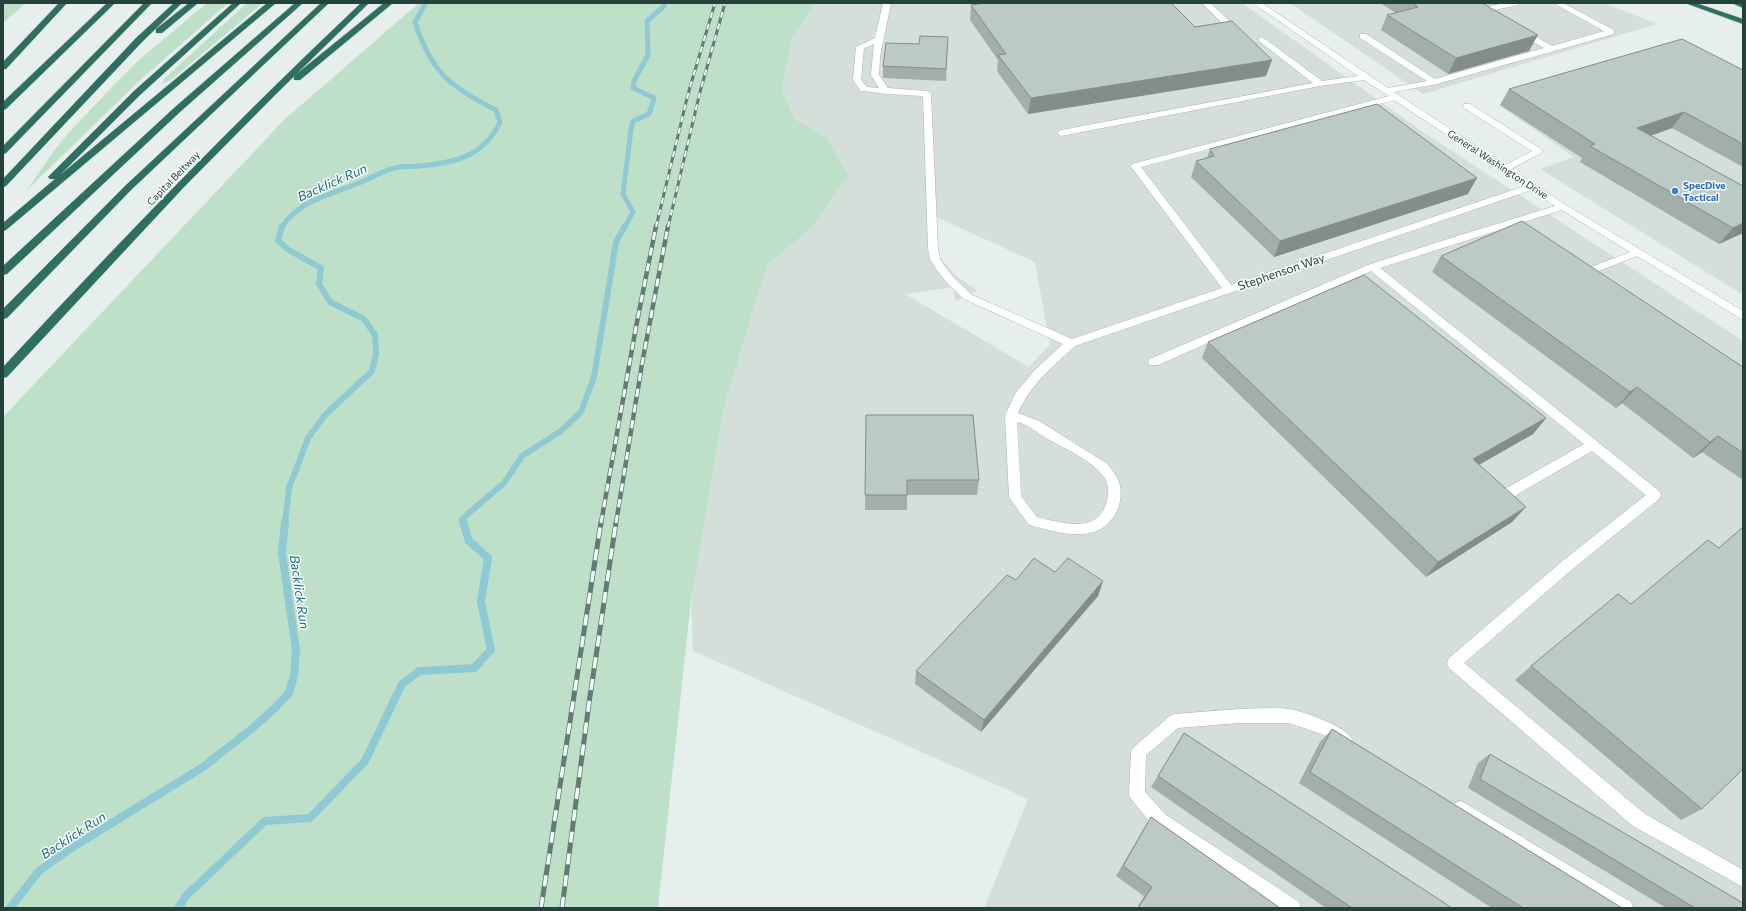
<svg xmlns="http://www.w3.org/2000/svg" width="1746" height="911" font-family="Commissioner,sans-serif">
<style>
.built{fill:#d4dfda;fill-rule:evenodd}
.green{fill:#bfe0c8}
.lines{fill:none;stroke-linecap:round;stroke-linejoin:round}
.stream-far2{stroke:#8ec9d4;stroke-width:5}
.stream-far1{stroke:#8ec9d4;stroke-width:6}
.stream{stroke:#8ec9d4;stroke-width:8}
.minor-casing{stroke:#a8b8b2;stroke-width:1}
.highway-casing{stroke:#c2cac8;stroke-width:1}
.minor{fill:#fff;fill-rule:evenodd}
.highway{fill:#2f6f62;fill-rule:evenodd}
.rail-far2-casing{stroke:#5f7d75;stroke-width:3}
.rail-far1-casing{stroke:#5f7d75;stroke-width:4.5}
.rail-casing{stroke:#5f7d75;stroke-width:5}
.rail-far2{stroke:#f7fbf9;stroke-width:2;stroke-dasharray:6;stroke-linecap:butt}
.rail-far1{stroke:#f7fbf9;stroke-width:3;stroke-dasharray:8;stroke-linecap:butt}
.rail{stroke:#f7fbf9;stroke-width:3.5;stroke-dasharray:11;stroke-linecap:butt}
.wall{fill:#a1aea9}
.shaded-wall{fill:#838d89}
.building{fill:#bbcac4;stroke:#838d89}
.shop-dot{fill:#3f7fe0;stroke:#f7fbf9;stroke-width:1.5}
.labels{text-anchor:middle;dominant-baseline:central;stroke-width:3;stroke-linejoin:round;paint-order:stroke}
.far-street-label{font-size:10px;fill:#24423a;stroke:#f7fbf9}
.far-shop-label{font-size:10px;font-weight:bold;fill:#366cbe;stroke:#f7fbf9;text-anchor:start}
.street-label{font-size:12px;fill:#24423a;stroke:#f7fbf9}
.water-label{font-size:13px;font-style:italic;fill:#1c6f80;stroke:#f7fbf9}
</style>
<rect width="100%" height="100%" fill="#e6efeb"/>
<path class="built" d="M772,3H1242L1423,132L1743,341V908H984L1028,799L693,651L691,600L725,404L744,340ZM932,215L1035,262L1050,345L1029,367L905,294L954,287L955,301L977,291L954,274L938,255Z
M1290,3H1604L1657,24L1423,94Z
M1672,54L1743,91V295L1540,169L1574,157L1500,106Z"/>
<path class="green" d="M3,3H26L3,23Z
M207,3H228L137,83L26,191L54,151L69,132L118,81L140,59Z
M247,3H263L171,80L162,84L164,79Z
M419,3H816L791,40L782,90L794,119L827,138L848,176L810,229L767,264L725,404L691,600L658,908H3V417L285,119Z"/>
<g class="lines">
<path class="stream-far2" d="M282,227C299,200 332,194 359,183C372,178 385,169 399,167C406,166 413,167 420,166C455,163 484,156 500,122L496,110C450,87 431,72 415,22L426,3
M625,227L633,212L623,194L631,129L633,121L649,114L654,98L633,88L634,81L648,55L647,21L663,7L665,3"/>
<path class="stream-far1" d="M282,226L278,241L289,250L321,268L319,284L330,302L364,319L375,335L376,354L372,371L325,415L308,438L289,488L285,523
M463,523L462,519L504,483L522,456L561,431L581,412L594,377L616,242L625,226"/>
<path class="stream" d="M10,908L39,871L73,847L203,767L248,732L274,709L289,693L294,676L296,650L282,553L285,522
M178,908L186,896L265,821L310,818L365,761L402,684L419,671L474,668L491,650L481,602L488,558L469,541L463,522"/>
<g class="minor-casing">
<path id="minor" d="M883,3H891L880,57L879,75L888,88L927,91L931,94L938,248L940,259L944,265L954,278L972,295L1072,339L1222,288L1132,168L1130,166L1132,164L1389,96L1364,80L1320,86L1061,136L1057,133L1061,130L1313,83L1259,41L1258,39L1262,37L1322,81L1358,76L1253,3H1262L1388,88L1427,81L1360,38V34H1366L1435,79L1544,48L1518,34V30H1524L1552,46L1604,31L1553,3H1563L1614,30V34L1437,84L1394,92L1505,165L1532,151L1464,108L1463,106L1464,104H1470L1541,149L1542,151L1541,153L1511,169L1566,205L1743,311V320L1637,256L1599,271H1591L1590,269L1591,267L1630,252L1562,210L1380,268L1659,491L1661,495L1659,499L1575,567L1464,663L1645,814L1743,870V887L1633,826L1449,668L1447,663L1449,658L1565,559L1646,495L1592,451L1513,497L1509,498L1505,497L1503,493L1505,489L1584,444L1371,271L1158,365H1150L1148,362L1150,359L1368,265L1438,242L1555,206L1531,190L1075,346C1053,366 1030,385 1018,413L1039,421L1106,463C1112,469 1118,477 1120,486C1124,506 1111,529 1090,533C1071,537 1052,531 1033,526L1029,525L1009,497L1005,416L1015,394L1035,370L1063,344L964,299L946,282L936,269L930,259L928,248L923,96L886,94L864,91H861L853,80L856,47L875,38ZM874,44L871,75L879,88L867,87L861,80L864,48ZM1394,100L1525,186L1231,285L1141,167ZM1017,422C1029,425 1036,432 1046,438C1065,449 1091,459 1104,477C1109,484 1109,493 1107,501C1098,535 1062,523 1037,517L1021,496Z
M1202,3H1210L1236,27V31H1230Z
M1505,3H1519L1518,5L1490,11L1495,15L1491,17L1480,10L1481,8Z
M1239,709C1255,709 1273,707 1289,709C1303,711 1347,727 1352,739L1350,744L1345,746L1324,735L1289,723H1239L1178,728L1146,755L1145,792L1166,815L1299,902L1301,908H1278L1154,827L1132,800L1129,795L1131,752L1134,747L1170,716L1175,714Z
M1461,801L1631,902L1633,908H1609L1455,815L1453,809L1455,803Z"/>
</g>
<g class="highway-casing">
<path id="highway" d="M59,3H67L6,69H3V62Z
M107,3H115L6,109L3,110V102Z
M144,3H152L6,153L3,154V146Z
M174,3H182L142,42L6,186L3,187V179L136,38Z
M189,3H198L162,33H156V29Z
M233,3H241L140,95L60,175L267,3H276L6,230L3,231V223L55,179H50L48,177L134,91Z
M295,3H303L180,112L7,274L3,275V266L174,108Z
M321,3H329L131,190L7,318L3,319V309L125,186Z
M361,3H369L275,95L184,187L7,377L3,378V367C119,242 237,120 361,3Z
M384,3H393L300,80H294V76Z
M1685,3H1696L1743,19V24Z
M1732,3H1743V8Z"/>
</g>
<use href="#minor" class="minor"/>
<use href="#highway" class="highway"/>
<g class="rail-far2-casing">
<path id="rail-far2" d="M656,227L688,94L715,3
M668,227L700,92L725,3"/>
</g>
<g class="rail-far1-casing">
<path id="rail-far1" d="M601,523L636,327L656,226
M616,523L642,364L668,226"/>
</g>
<g class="rail-casing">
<path id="rail" d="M541,908L601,522
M562,908L589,703L616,522"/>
</g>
<use href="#rail-far2" class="rail-far2"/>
<use href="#rail-far1" class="rail-far1"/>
<use href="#rail" class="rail"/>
</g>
<path class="wall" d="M1380,3H1482L1529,51L1448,74L1381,30L1387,15L1396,13Z
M971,5L1195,27L1266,76L1028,114L997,71L998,60L970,20Z
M948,37L946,81L883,78V66L919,44Z
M1743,70V167L1672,128L1651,136L1743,186V233L1719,244L1580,162L1582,158L1500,105L1509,89Z
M1210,149L1468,194L1274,257L1191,177L1196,161L1207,158Z
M1441,256L1743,367V480L1702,452L1693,458L1622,403L1616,408L1432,272Z
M1208,342L1546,418L1533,434L1479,465L1512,522L1426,577L1202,358Z
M866,415L979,480L977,495H907V510H865Z
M1743,527L1702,809L1681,820L1515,680L1531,666L1631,604L1718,548Z
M1055,572L1103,581L1098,596L981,732L915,684L916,671L1016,580Z
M1332,729L1622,908H1492L1299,783L1320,742Z
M1184,733L1452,908H1326L1151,787Z
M1490,754L1743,908H1666L1468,788L1478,763Z
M1151,817L1280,908H1137L1144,896L1116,876L1144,828Z"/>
<path class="shaded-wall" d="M1538,35L1529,51L1448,74L1456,58Z
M1272,60L1266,76L1028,114L1031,98Z
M1684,112L1672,128L1626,144L1637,128Z
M1477,178L1468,194L1274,257L1280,241Z
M1743,223V233L1719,244L1733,228Z
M1637,387L1622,403L1616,408L1630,392Z
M1546,418L1533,434L1461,475L1473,459Z
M1718,436L1702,452L1693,458L1710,442Z
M1526,507L1512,522L1426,577L1438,562Z
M1103,581L1098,596L981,732L984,720Z"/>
<path class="building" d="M985,3H1171L1195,27L1232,21L1272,60L1031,98L998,55L1006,54L971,5Z
M1412,3H1482L1538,35L1456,58L1387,15L1418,7Z
M920,36L948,37L946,69L883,66L886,43L919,44Z
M1682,39L1743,70V144L1684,112L1637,128L1743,186V223L1733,228L1590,146L1595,144L1509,89Z
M1377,104L1477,178L1280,241L1196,161L1214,156L1210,149Z
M1522,221L1743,367V453L1718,436L1710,442L1637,387L1630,392L1441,256Z
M1364,275L1546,418L1473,459L1526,507L1438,562L1208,342Z
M866,415H973L979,480H907V495H865Z
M1743,527V769L1702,809L1531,666L1618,594L1631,604L1708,540L1719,548Z
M1034,558L1055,572L1068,558L1103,581L984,720L916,671L1007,575L1016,580Z
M1332,729L1622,908H1523L1310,772Z
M1184,733L1452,908H1352L1158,776Z
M1490,754L1743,903V908H1695L1480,779Z
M1151,817L1280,908H1138L1152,887L1123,866Z"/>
<circle class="shop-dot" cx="1675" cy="191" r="4"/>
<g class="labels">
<g class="far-street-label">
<text transform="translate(1498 164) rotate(33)">General Washington Drive</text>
<text transform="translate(173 178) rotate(-46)">Capital Beltway</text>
</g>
<g class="far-shop-label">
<text x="1683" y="185">SpecDive<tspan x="1683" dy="12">Tactical</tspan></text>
</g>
<g class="street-label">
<text transform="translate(1281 271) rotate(-19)">Stephenson Way</text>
</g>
<g class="water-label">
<text transform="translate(332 182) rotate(-24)">Backlick Run</text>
<text transform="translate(300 592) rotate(82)">Backlick Run</text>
<text transform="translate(73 835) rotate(-33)">Backlick Run</text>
</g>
</g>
<rect width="1746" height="911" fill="none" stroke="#24423a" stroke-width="8"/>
</svg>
